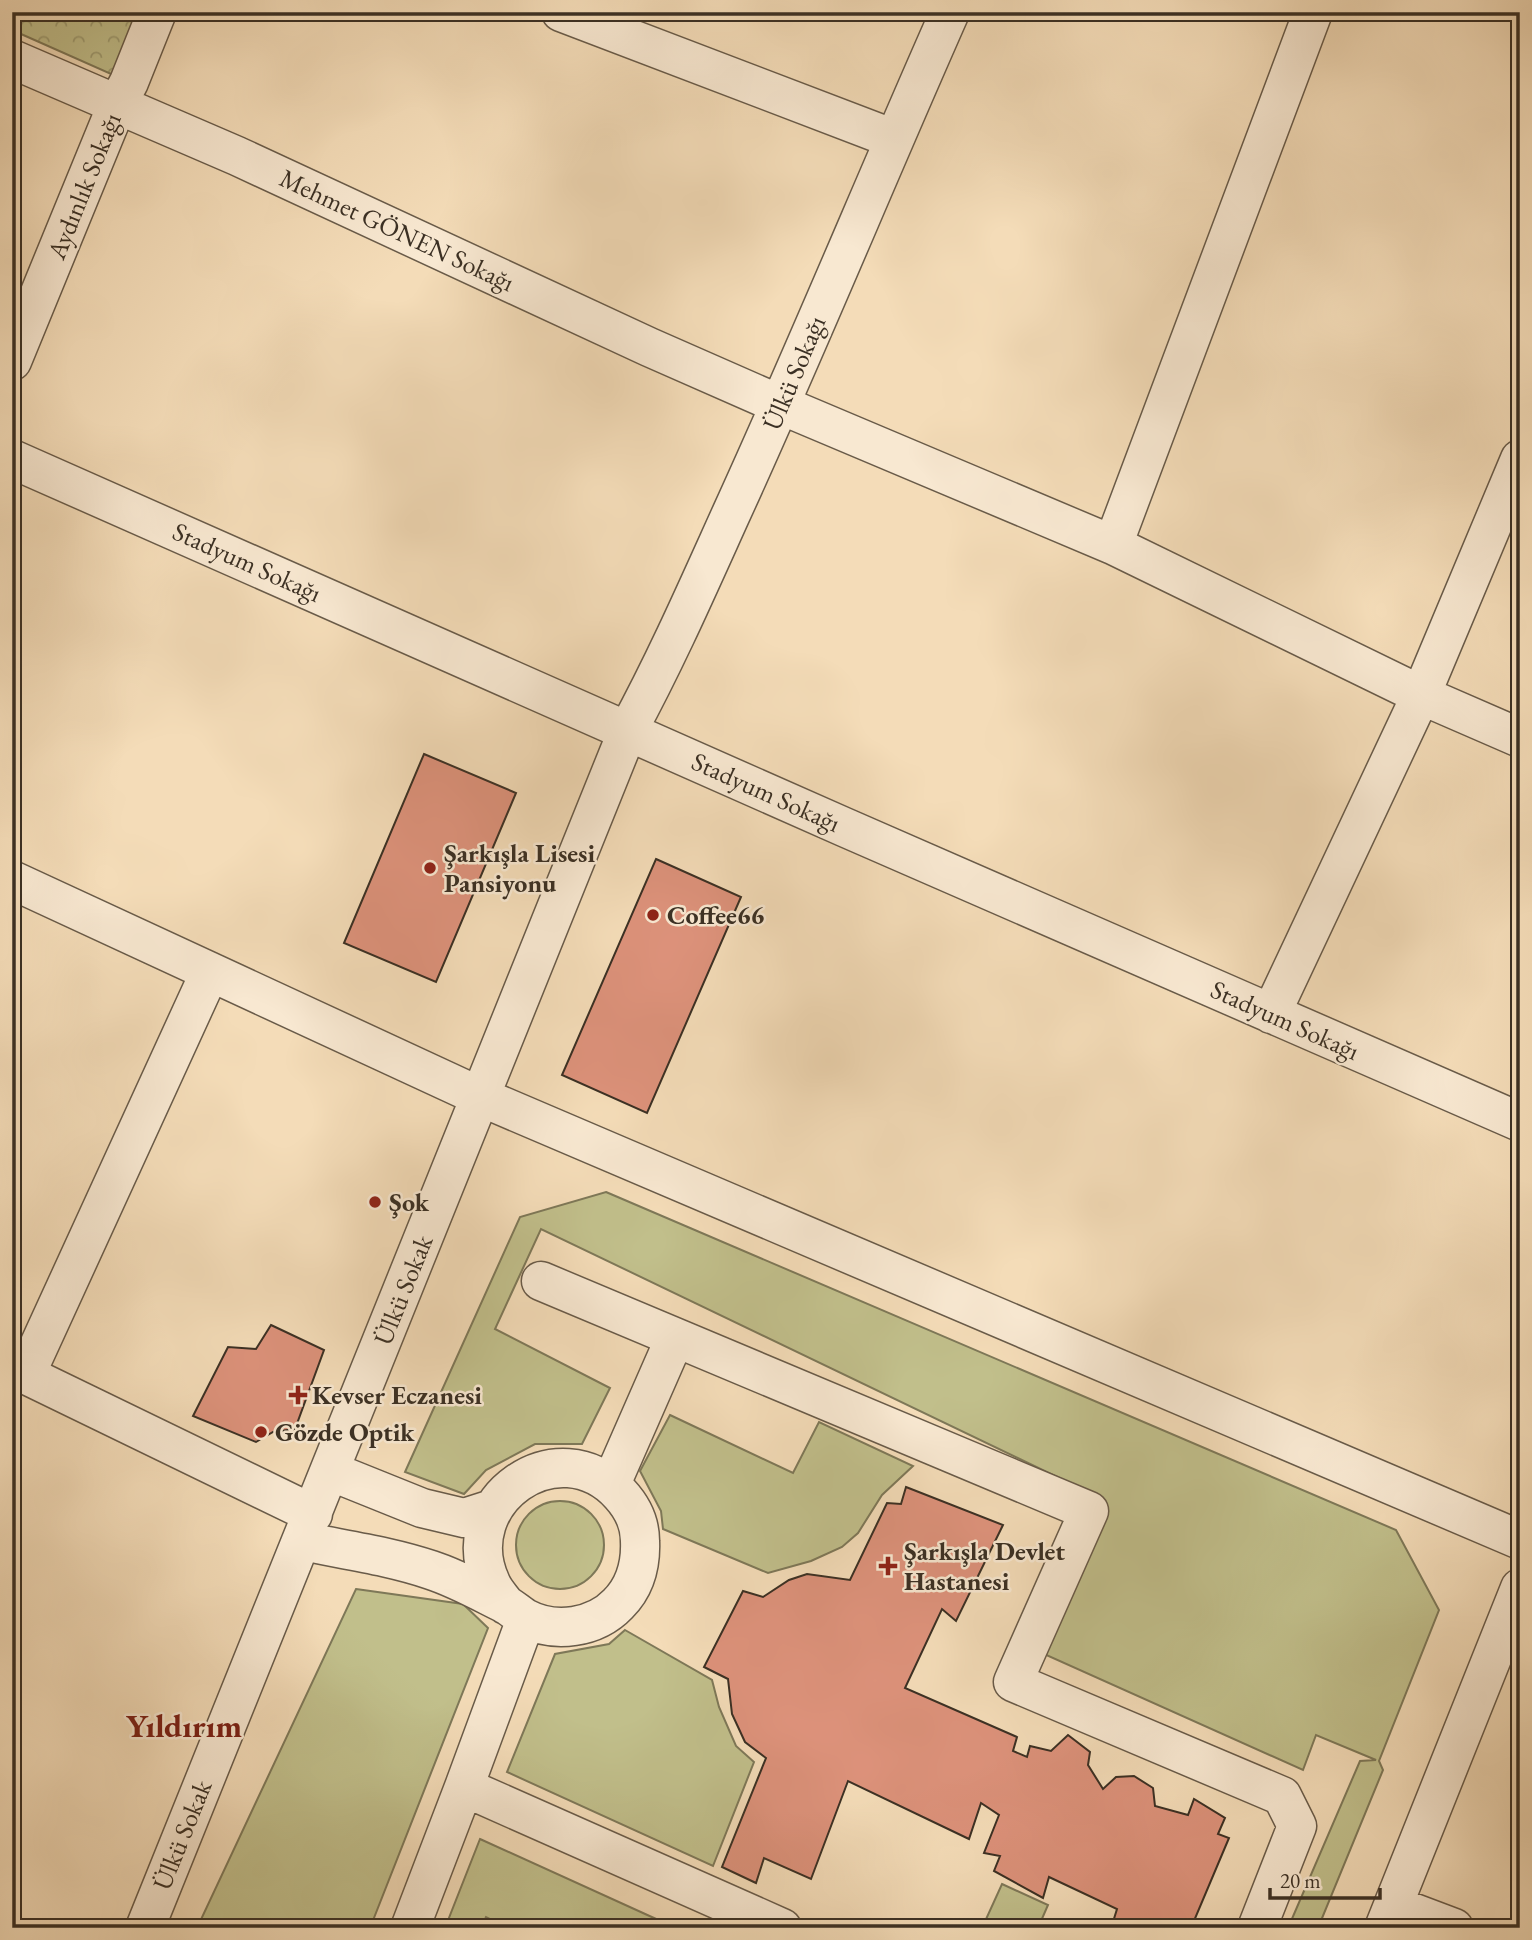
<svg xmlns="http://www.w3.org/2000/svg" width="1532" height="1940" font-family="'EB Garamond',serif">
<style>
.grass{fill:#c1bf8b;stroke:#7e7858;stroke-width:2}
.park{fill:url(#park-crowns);stroke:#7e7858;stroke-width:2}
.building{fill:#dd927b;stroke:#3b3024;stroke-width:2}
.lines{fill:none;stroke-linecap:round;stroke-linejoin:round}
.minor-casing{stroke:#695b49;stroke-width:41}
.minor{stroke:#f8e8d1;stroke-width:38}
.poi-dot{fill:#8f2418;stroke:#f8e8d1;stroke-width:2.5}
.labels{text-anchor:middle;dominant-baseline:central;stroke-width:5;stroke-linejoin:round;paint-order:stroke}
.street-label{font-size:26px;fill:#3b3024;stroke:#f8e8d1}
.poi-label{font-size:26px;font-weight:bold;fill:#3b3024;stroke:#f8e8d1;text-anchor:start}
.district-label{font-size:33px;font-weight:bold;fill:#7a1f14;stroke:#f8e8d1}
</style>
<defs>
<pattern id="park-crowns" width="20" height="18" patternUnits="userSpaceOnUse" patternTransform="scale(1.75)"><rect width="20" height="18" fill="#c1bf8b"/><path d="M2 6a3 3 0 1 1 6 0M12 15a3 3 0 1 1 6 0" fill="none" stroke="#9e9c71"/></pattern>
</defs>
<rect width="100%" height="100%" fill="#f4dcb8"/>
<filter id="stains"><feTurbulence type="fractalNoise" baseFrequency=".00286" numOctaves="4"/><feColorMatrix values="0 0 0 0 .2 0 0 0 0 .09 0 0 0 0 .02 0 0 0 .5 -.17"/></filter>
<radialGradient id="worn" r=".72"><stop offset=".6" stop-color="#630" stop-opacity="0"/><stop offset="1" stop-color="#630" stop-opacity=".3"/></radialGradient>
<path class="grass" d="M606,1192L1396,1530L1439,1610L1379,1761L1383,1770L1318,1928H1288L1360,1761L1376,1760L1316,1735L1303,1770L1044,1654L1103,1499L541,1229L495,1329L610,1388L582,1444H535L486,1470L464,1494L405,1472L520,1217Z
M670,1415L793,1473L819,1422L913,1466L882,1495L858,1533L842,1547L811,1561L768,1573L663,1529L661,1511L640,1471Z
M516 1545a44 44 0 1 1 88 0a44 44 0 1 1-88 0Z
M356,1589L463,1604L488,1628L370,1928H197Z
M625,1630L712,1680L719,1707L736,1746L754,1762L713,1866L507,1772L555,1654L609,1644Z
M480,1839L676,1928H508L486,1917L481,1928H445Z
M1002,1884L1048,1905L1038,1928H982Z"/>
<path class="park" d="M12,12H157L129,82L12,30Z"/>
<path class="building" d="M424,754L516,793L436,982L344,943Z
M656,859L741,897L647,1113L562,1075Z
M271,1325L324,1350L295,1429L273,1432L256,1442L193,1416L228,1347L256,1349Z
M906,1487L1003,1525L956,1621L942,1609L905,1688L1017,1737L1013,1751L1027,1757L1030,1746L1051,1751L1068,1735L1090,1752L1088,1765L1103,1789L1116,1777L1134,1776L1153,1788L1155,1806L1188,1815L1194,1799L1225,1818L1218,1834L1229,1838L1191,1928H1126L1113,1922L1117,1909L1049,1877L1043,1898L994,1871L1000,1856L984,1853L999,1815L981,1803L969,1839L848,1781L811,1879L764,1858L756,1883L722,1867L766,1758L745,1742L732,1714L728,1679L704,1667L743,1591L763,1597L789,1580L807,1574L850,1580L887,1503L901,1504Z"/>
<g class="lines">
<g class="minor-casing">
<path id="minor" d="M561,12L894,139
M12,59L237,156L649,347L781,405L1113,545L1421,695L1520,738
M12,361L117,105L129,82L157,12
M12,459L844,827L1520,1122
M1113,545L1313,12
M12,880L481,1097L1520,1540
M1271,1014L1421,695L1520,459
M541,1281L1089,1511L1013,1682L1282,1796L1297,1826L1257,1928
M12,1368L313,1514
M26,1374L210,972
M330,1471L422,1508L464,1518L492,1509
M611,1484L675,1338
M302,1541C345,1550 390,1556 431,1570C456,1578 481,1592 503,1603C511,1607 518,1614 525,1618C555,1634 595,1628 618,1604C635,1587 641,1564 640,1541C640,1523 632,1507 620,1494C558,1427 453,1501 491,1583C494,1591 501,1598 506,1605
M526,1619L464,1787L782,1928
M1393,1905L1454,1928
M145,1928L628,730C666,660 698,587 731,514C807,348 876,179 950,12
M410,1928L464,1787
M1384,1928L1520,1588"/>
</g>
<use href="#minor" class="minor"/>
</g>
<g class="poi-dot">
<circle cx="430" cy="868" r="7"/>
<circle cx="653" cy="915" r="7"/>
<circle cx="375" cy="1202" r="7"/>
<path d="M294.5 1384.5h7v7h7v7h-7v7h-7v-7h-7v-7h7z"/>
<circle cx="261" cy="1432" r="7"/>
<path d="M884.5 1555.5h7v7h7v7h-7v7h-7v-7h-7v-7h7z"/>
</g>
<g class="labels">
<g class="street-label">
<text transform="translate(84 186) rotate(-68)">Aydınlık Sokağı</text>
<text transform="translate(397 230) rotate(25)">Mehmet GÖNEN Sokağı</text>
<text transform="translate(794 373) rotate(-67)">Ülkü Sokağı</text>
<text transform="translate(247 562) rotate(24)">Stadyum Sokağı</text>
<text transform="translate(766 792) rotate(24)">Stadyum Sokağı</text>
<text transform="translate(1285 1020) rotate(24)">Stadyum Sokağı</text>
<text transform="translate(403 1290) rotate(-68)">Ülkü Sokak</text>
<text transform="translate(182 1835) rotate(-68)">Ülkü Sokak</text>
</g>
<g class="poi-label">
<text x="444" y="853">Şarkışla Lisesi<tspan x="444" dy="30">Pansiyonu</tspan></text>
<text x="667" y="915">Coffee66</text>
<text x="389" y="1202">Şok</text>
<text x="312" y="1395">Kevser Eczanesi</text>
<text x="275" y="1432">Gözde Optik</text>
<text x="904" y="1551">Şarkışla Devlet<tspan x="904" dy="30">Hastanesi</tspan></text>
</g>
<g class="district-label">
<text x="184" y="1725">Yıldırım</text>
</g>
</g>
<rect width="1532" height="1940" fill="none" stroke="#f4dcb8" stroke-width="42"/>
<rect x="14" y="14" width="1504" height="1912" fill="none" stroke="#3b3024" stroke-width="3.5"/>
<rect x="21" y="21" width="1490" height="1898" fill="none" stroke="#3b3024" stroke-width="2"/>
<path d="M1270 1888v10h110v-10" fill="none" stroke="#3b3024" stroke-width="3.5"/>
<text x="1280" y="1888" font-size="21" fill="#3b3024" stroke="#f8e8d1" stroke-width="5" paint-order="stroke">20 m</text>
<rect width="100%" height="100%" filter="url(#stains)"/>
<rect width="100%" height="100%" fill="url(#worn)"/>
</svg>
